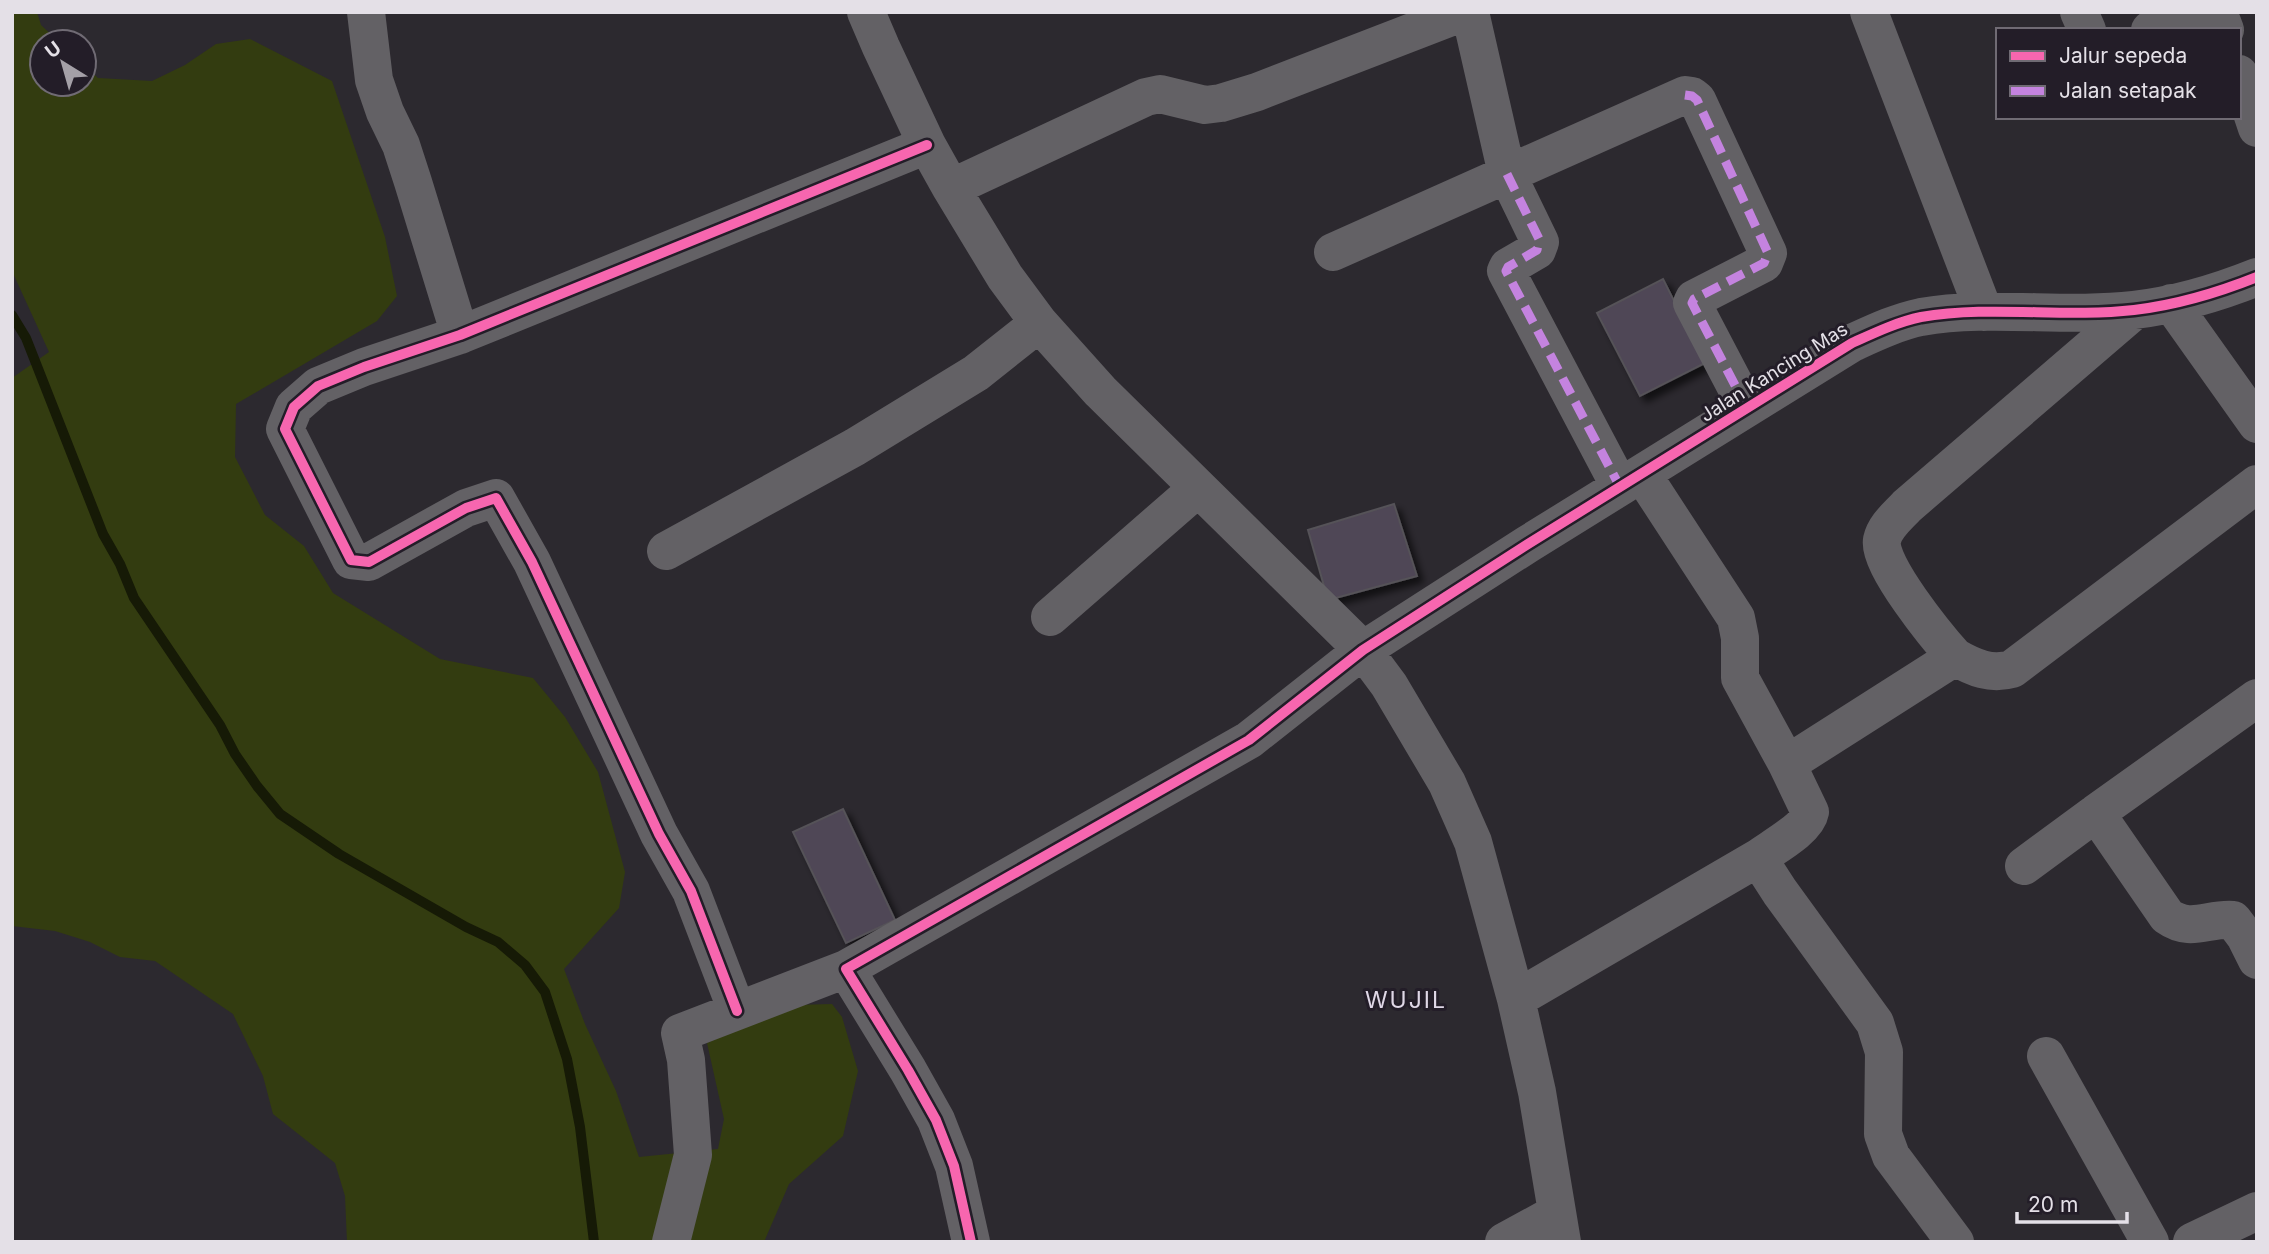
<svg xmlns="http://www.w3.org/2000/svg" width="2269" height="1254" font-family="Inter,sans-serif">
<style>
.green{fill:#333c10}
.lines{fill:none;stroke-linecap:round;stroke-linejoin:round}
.stream{stroke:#161a06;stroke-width:10}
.building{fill:#4f4756;stroke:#555258;stroke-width:2;filter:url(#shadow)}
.minor{stroke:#636165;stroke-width:38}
.quiet{stroke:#c483df;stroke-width:9;stroke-dasharray:18 9;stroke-linecap:butt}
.cycleway-casing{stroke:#231d28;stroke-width:15}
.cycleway{stroke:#f766af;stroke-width:10}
.labels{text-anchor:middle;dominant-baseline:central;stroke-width:6;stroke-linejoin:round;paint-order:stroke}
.street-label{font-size:19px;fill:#e4e0e7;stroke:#231d28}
.quarter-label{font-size:23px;letter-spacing:2px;fill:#dfd7e6;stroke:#231d28}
</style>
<defs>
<filter id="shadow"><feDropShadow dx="6" dy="6" stdDeviation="3.5" flood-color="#0009"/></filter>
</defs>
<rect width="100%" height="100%" fill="#2c292f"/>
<path class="green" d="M12,12H37L41,25L59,42H42V84H84V65L98,78L152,81L185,65L216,44L250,39L332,81L385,237L397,296L377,321L236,404L235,457L265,515L304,546L333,593L440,659L533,678L565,717L598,772L625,872L619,908L564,969L585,1024L616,1091L639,1157L718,1149L724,1119L707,1043L794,1005L832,1004L842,1017L858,1071L843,1136L789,1184L764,1242H347L345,1196L335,1163L273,1114L263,1076L233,1014L155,961L120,957L90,942L55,931L12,926V378L49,352L12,271Z"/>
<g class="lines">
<path class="stream" d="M12,315L26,338L103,534L120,564L134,598L220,725L235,754L257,786L280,814L339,854L466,927L498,942L525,965L545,992L567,1059L580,1127L594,1242"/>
</g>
<path class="building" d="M1663,279L1705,363L1640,396L1597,313Z
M1394,504L1417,576L1328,600L1308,530Z
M843,809L895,920L846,943L793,832Z"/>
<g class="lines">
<path class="minor" d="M366,12L374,80L385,112L401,145L413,182L460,335
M866,12L881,47L927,145L951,188L1005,277L1039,323L1100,391L1363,650L1389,685L1447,783L1473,842L1516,999L1537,1092L1562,1242
M1470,12L1507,174L1540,242L1537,250L1508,267L1506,271L1620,487
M1869,12L1984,312
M2079,12L2087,30
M2150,30L2211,19L2222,22L2225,30
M2239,74L2257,128
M951,188L1146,97L1160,94L1205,105L1221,103L1257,92L1464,12
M1333,252L1685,95L1692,96L1697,100L1768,253L1764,263L1694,299L1692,303L1747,408
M2171,303L2257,424
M1642,474L1736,618L1740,638V678L1787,764L1810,812C1807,829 1773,847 1758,858
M666,551L855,447L976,373L1039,323
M1050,617L1198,488
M1955,657C1974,668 1991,675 2012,669L2257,484
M2257,698L2096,813L2167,916C2191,933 2207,918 2233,920L2245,936L2257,960
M1787,764L1955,657C1938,638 1877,564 1882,540C1885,526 1898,516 1907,506L2135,310
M2024,866L2096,813
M1516,999L1758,858L1780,892L1875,1023L1884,1052L1883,1134L1891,1156L1955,1242
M737,1011L691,891L659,834L532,562L496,498L466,508L369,562L351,560L285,429L294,407L318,386L364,367L460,335L927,145
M2046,1056L2150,1242
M671,1242L693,1155L686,1060L680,1033L846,969
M971,1242L954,1166L936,1120L908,1070L846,969L1249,740L1363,650L1528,544L1852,343C1874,333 1897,322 1921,317C1991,305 2063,318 2134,310C2177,305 2217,293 2257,277
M1504,1242L1557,1213
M2192,1242L2257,1211"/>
<path class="quiet" d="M1685,95L1692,96L1697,100L1768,253L1764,263L1694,299L1692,303L1747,408
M1507,174L1539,239L1537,250L1508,267L1506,271L1620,487"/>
<g class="cycleway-casing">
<path id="cycleway" d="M737,1011L691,891L659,834L532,562L496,498L466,508L369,562L351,560L285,429L294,407L318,386L364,367L460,335L927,145
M971,1242L954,1166L936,1120L908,1070L846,969L1249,740L1363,650L1528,544L1852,343C1874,333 1897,322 1921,317C1991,305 2063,318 2134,310C2177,305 2217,293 2257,277"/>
</g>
<use href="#cycleway" class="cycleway"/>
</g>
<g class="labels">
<g class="street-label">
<text transform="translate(1774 372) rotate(-32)">Jalan Kancing Mas</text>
</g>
<g class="quarter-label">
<text x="1406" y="1000">WUJIL</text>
</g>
</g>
<rect width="2269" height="1254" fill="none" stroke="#e4e0e7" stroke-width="28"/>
<rect x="1996" y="28" width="245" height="91" fill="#231d28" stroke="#706b74" stroke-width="2"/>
<rect x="2010" y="51" width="35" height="10" fill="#f766af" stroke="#706b74" stroke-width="2"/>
<text x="2059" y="63" font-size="21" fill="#e4e0e7">Jalur sepeda</text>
<rect x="2010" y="86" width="35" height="10" fill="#c483df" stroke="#706b74" stroke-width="2"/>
<text x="2059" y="98" font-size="21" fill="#e4e0e7">Jalan setapak</text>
<g transform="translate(63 63) rotate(323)"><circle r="33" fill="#231d28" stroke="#706b74" stroke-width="2"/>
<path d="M0-5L12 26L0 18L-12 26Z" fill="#a4a0a7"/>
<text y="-10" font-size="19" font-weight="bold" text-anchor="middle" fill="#e4e0e7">U</text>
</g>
<path d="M2017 1212v10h110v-10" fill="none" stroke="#e4e0e7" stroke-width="3.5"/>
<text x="2028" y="1212" font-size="21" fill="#e4e0e7" stroke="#231d28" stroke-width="5" paint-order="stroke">20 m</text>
</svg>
